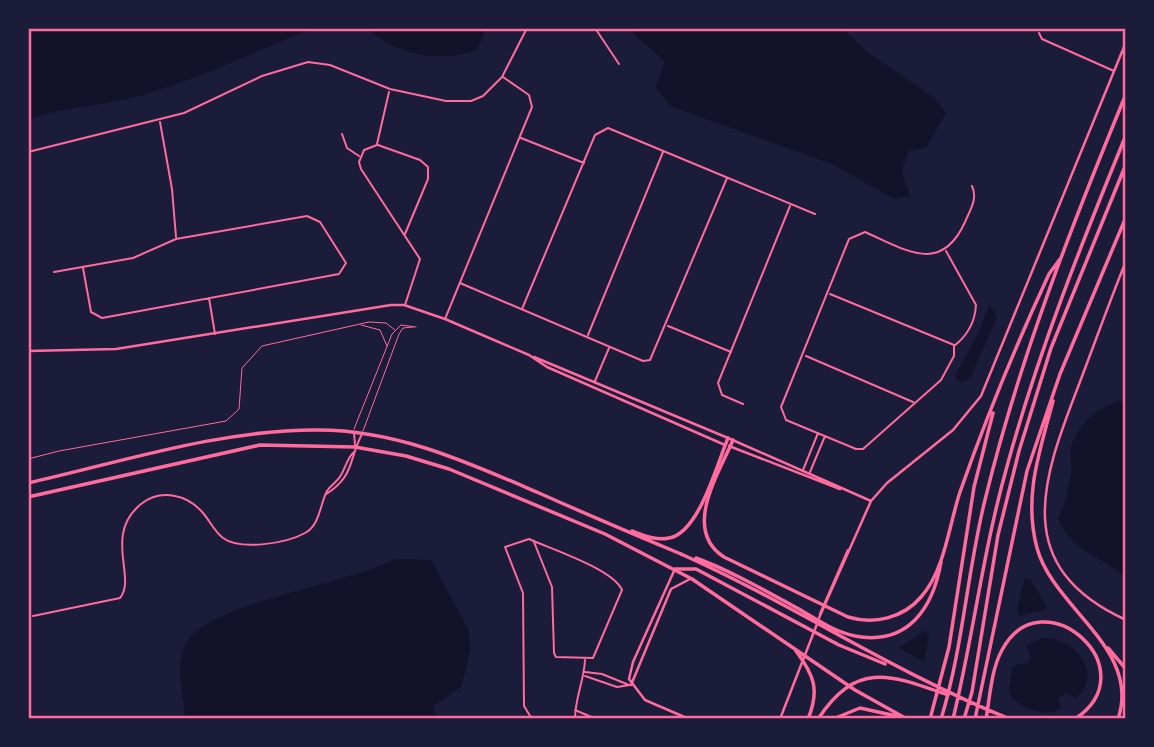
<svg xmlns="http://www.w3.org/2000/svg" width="1154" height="747" font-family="Manrope,sans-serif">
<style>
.water{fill:#12122b}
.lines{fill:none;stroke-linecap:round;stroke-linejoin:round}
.service{stroke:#ff6b9d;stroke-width:1}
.minor{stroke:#ff6b9d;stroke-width:2}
.tertiary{stroke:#ff6b9d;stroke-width:2.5}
.secondary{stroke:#ff6b9d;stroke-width:2.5}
.primary{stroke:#ff6b9d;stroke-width:3.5}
.motorway{stroke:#ff6b9d;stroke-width:3.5}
.neatline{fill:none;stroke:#ff6b9d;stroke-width:2.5}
</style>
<rect width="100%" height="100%" fill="#1b1b3a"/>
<path class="water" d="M28,28H314C255,51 198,80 138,96C101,107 63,106 28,120Z
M366,28H486L477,50C440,63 396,55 366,28Z
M635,28H842L870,54L934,98L946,113L926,148L908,151L902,172L910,196L894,199L834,165L670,106L656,87L665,61L633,34Z
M989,304L997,317L970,379L959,382L955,376L980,330Z
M1126,400V578C1102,556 1070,551 1058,518C1064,509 1070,485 1071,472C1072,463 1069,452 1072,444C1080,421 1103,403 1126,400Z
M394,559L431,560L469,631L470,652L461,687L433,706L437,719H185C184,695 175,668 185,645C203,603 352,584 394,559Z
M1025,577L1031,580L1047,607L1045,610L1019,616L1017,610Z
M924,631L929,635L924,662L899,648Z
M1043,638C1074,637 1105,674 1076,698L1066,693L1058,699L1061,708C1048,719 1013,707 1009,691L1012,666L1028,663L1031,657L1026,645Z"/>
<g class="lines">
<path class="service" d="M361,325L380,330L387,346
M354,429L392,334L401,325L416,327
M363,431L399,334L403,328L413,327
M28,459L59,451L226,421L239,409L242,368L262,346L369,322L386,323L395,330"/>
<path class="minor" d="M595,28L619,64
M1039,33L1042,39L1114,71
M160,122L172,189L176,237
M342,134L347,148L359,156
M521,138L584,163
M377,144L389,92
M377,145L364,150L359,162L361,169L420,259L405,305
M378,145L420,160L428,167V179L405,234
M28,152L184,113L262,76L308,62L330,65L390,89L446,101H471L483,96L502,77L527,28
M946,251L976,305C975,322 967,336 954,346V356L941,380L863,449H856L786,420L781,407L849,239L865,232C906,250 941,275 965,222C970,210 978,199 972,186
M54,272L133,258L176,239L307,216L320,222L346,263L339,274L102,318L91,312L83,268
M460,283L643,361L650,360L727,178
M830,294L954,345
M209,298L215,334
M522,309L595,135L608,128L815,214
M445,319L532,107L529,95L503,77
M668,326L731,352
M588,335L663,152
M806,356L913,402
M595,381L609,348
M743,404L722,395L718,383L790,206
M354,433L355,445
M803,470L818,433
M810,472L825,436
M325,495C355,476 348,461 362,434
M33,616L120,598C137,578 103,535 141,504C161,488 188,495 203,513C210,521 214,531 223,538C241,551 287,543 305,533C320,525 320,504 327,491C331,485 337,482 341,475C346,467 347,458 354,452
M585,672L602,674L629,685
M585,676L617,687L630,685
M575,710L596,719
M532,719L524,706L523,593L505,547L529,539C551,549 613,569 622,590L593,658L556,657L554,653L552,587L534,542
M575,719C575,698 584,681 585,660"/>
<path class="tertiary" d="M1126,261C1109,303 1094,345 1078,387C1042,480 1010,567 1126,620
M28,351L116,349L391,305H404L445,319L529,355L547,367L725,445
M534,357L728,438"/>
<path class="secondary" d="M728,438L871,501
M729,446L840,489
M674,571L633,662L629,679L645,700L689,719
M820,614L848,550
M819,618L871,501L887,483L953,430L981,396L1126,42
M631,685L671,589L690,579
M780,719L817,624"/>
<path class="primary" d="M28,483C122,462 218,430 315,430C395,429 467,462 539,493C586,514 633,534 681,554
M28,497L260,445L355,447L406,456L449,469L605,534L692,579
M632,531C643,535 656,541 669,538C699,533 717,464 728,438"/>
<path class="motorway" d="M1053,401C1040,451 1023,496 1037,548C1053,608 1142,649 1118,719
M733,440C718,475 682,530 724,557L848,617C874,625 903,618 921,597C945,570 949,525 960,492C986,418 1016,345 1049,274L1060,259
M681,554C793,604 895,673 1010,719
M696,558C731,571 764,590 797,608C815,618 834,632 855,636C908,646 933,608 941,562
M675,569H696L839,645L885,664
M692,579L855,690L907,719
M1108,648L1126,669
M796,651C814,675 820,690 808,719
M818,719C857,660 891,675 948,695
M833,719L860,708L901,717
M930,719L949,647L974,487L993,413
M941,719C963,648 967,572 985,500C1019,360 1071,227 1126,94
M953,719C973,637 983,552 1006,470C1037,355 1081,245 1126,135
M964,719L972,692L998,535L1019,451L1051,348L1126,164
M975,719L1027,471L1060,374L1126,217
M986,719C990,697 991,670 1002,650C1042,575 1150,669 1075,719"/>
</g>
<rect width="1154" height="747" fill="none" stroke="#1b1b3a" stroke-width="60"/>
<rect x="30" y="30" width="1094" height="687" class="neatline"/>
</svg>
